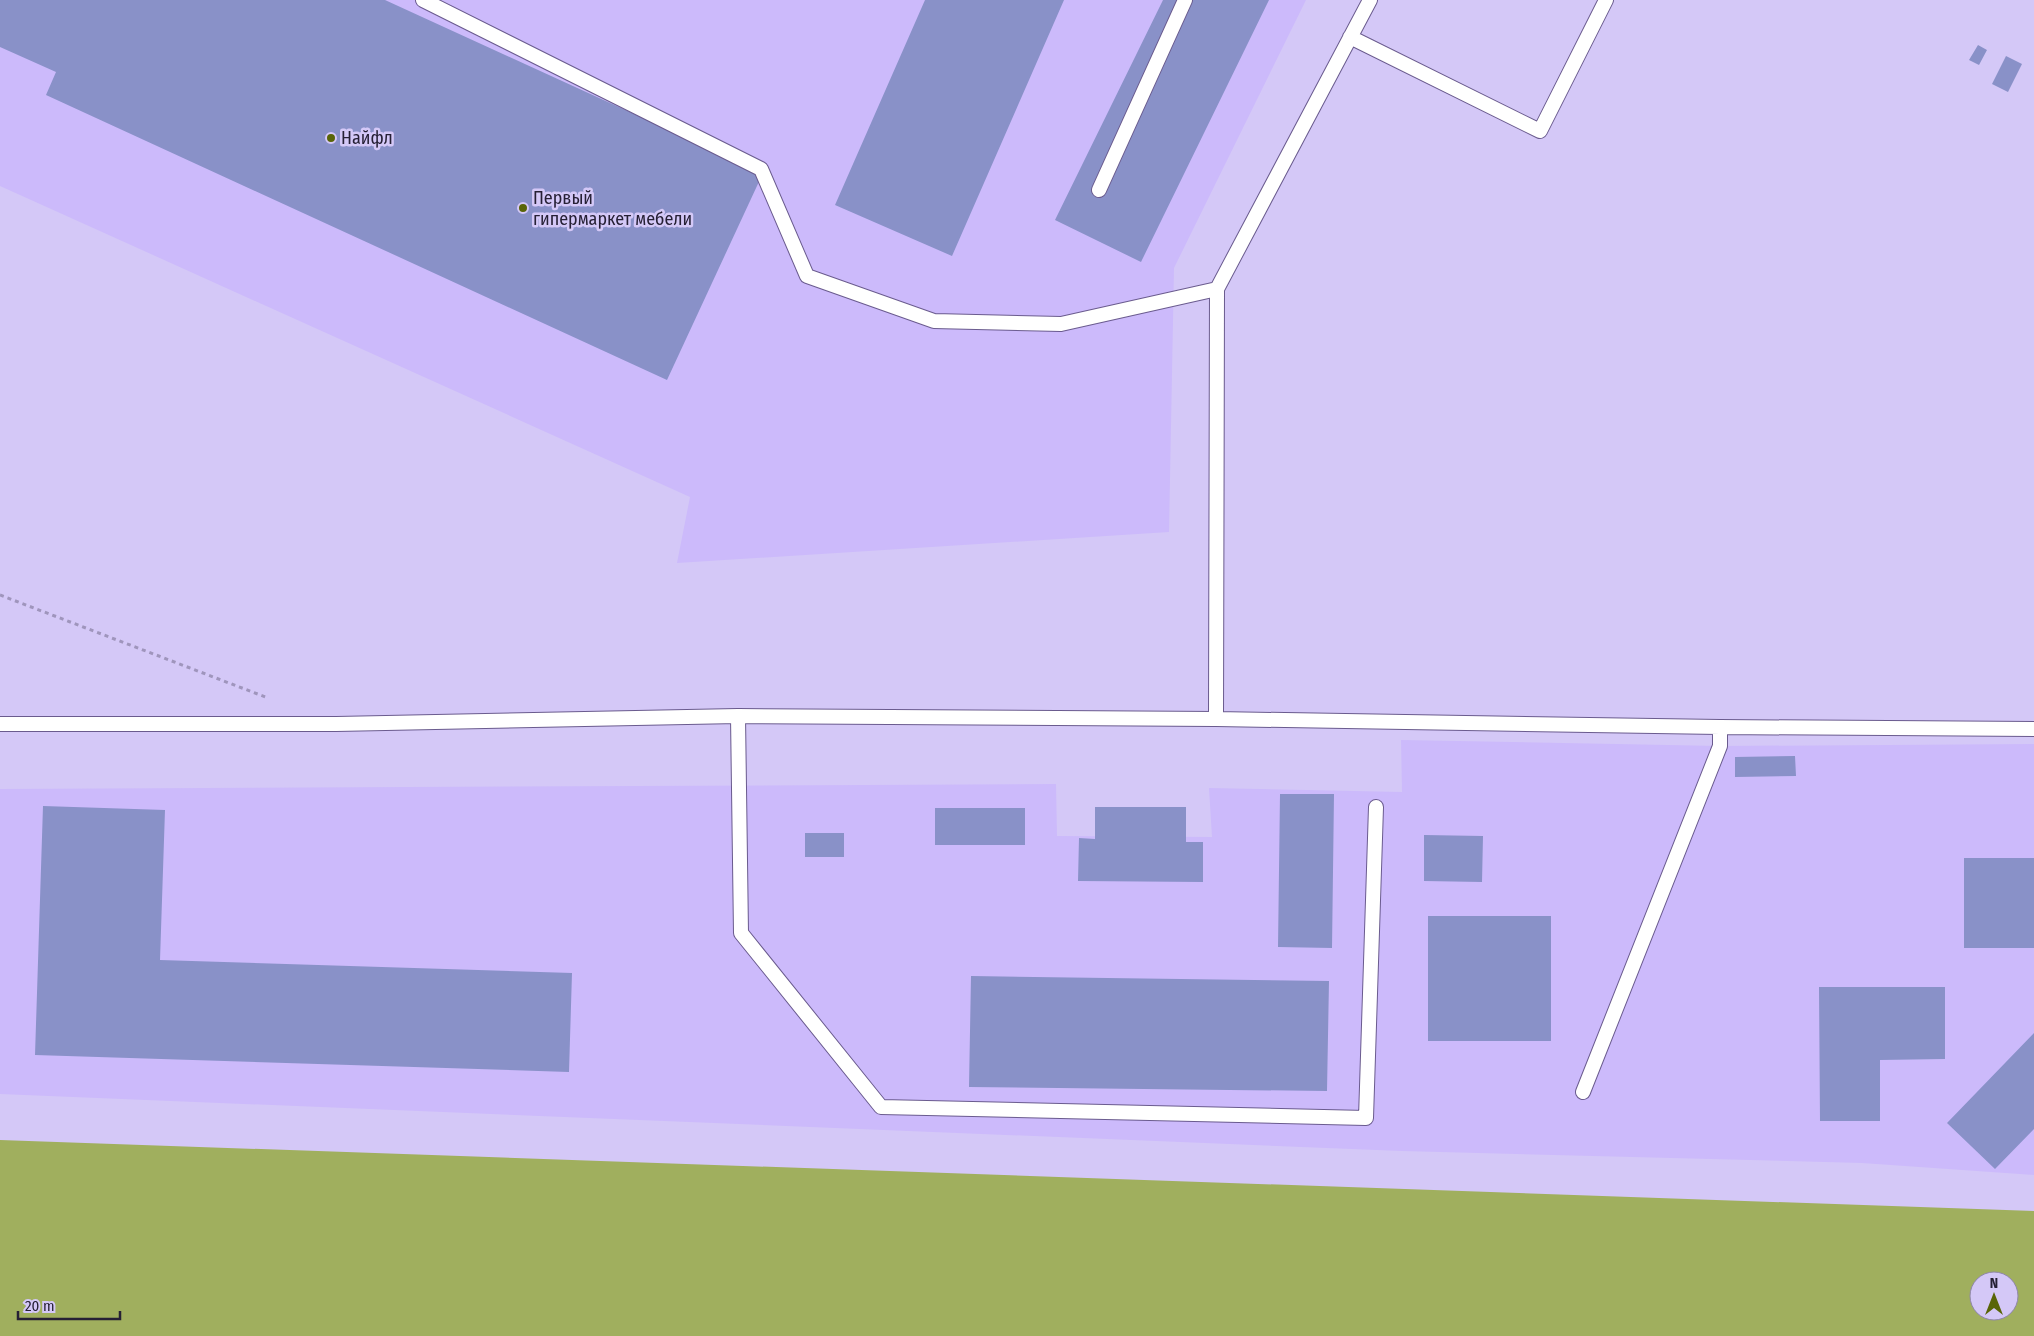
<svg xmlns="http://www.w3.org/2000/svg" width="2034" height="1336" font-family="'Fira Sans Condensed',sans-serif">
<style>
.built{fill:#ccbafb}
.green{fill:#a0af5e;fill-rule:evenodd}
.building{fill:#8991c8}
.lines{fill:none;stroke-linecap:round;stroke-linejoin:round}
.service-casing{stroke:#6a5b8e;stroke-width:16}
.path{stroke:#9f95bc;stroke-width:3;stroke-dasharray:4 4;stroke-linecap:butt}
.service{stroke:#fff;stroke-width:14}
.poi-dot{fill:#596507;stroke:#d4c8f7;stroke-width:2}
.labels{text-anchor:middle;dominant-baseline:central;stroke-width:5;stroke-linejoin:round;paint-order:stroke}
.poi-label{font-size:18px;fill:#262035;stroke:#d4c8f7;text-anchor:start}
</style>
<rect width="100%" height="100%" fill="#d4c8f7"/>
<path class="built" d="M22,0H1306L1174,268L1169,532L677,563L690,497L0,186V46Z
M1401,740L1720,746L2034,744V1175L1862,1163L1402,1151L0,1094V789L1056,784L1057,836L1212,837L1209,788L1402,792Z"/>
<path class="green" d="M0,1140L2034,1211V1336H0ZM1979,1281H2009V1311H1979Z"/>
<path class="building" d="M0,0H385L763,173L667,380L46,95L56,72L0,47Z
M925,0H1064L952,256L835,205Z
M1163,0H1269L1141,262L1055,220Z
M1978,45L1987,50L1979,65L1969,60Z
M2006,56L2022,64L2008,92L1992,84Z
M1795,756L1796,776L1735,777V757Z
M1280,794H1334L1332,948L1278,947Z
M43,806L165,810L160,960L572,973L569,1072L35,1055Z
M1095,807H1186V842H1203V882L1078,881L1079,838L1095,839Z
M935,808H1025V845H935Z
M805,833H844V857H805Z
M1424,835L1483,836L1482,882L1424,881Z
M1964,858H2034V948H1964Z
M1428,916H1551V1041H1428Z
M971,976L1329,981L1327,1091L969,1087Z
M1819,987H1945V1059L1880,1060V1121H1820Z
M2034,1033V1129L1995,1169L1947,1123Z"/>
<g class="lines">
<g class="service-casing">
<path id="service" d="M423,0L761,169L807,276L934,321L1061,324L1217,289
M1370,0L1217,289L1216,719L738,716L741,933L881,1107L1366,1118L1376,807
M1350,37L1540,131L1606,0
M1099,190L1185,0
M1216,719L1720,727L2034,729
M0,724H336L738,716
M1583,1092L1720,746V727"/>
</g>
<path class="path" d="M0,595L268,698"/>
<use href="#service" class="service"/>
</g>
<g class="poi-dot">
<circle cx="331" cy="138" r="5"/>
<circle cx="523" cy="208" r="5"/>
</g>
<g class="labels">
<g class="poi-label">
<text x="341" y="138">Найфл</text>
<text x="533" y="198">Первый<tspan x="533" dy="21">гипермаркет мебели</tspan></text>
</g>
</g>
<g transform="translate(1994 1296)"><circle r="24" fill="#d4c8f7" stroke="#8e85a9"/>
<path d="M0-4L9 19L0 12L-9 19Z" fill="#596507"/>
<text y="-8" font-size="14" font-weight="bold" text-anchor="middle" fill="#262035">N</text>
</g>
<path d="M18 1311v8h102v-8" fill="none" stroke="#262035" stroke-width="2.5"/>
<text x="25" y="1311" font-size="15" fill="#262035" stroke="#d4c8f7" stroke-width="4" paint-order="stroke">20 m</text>
</svg>
